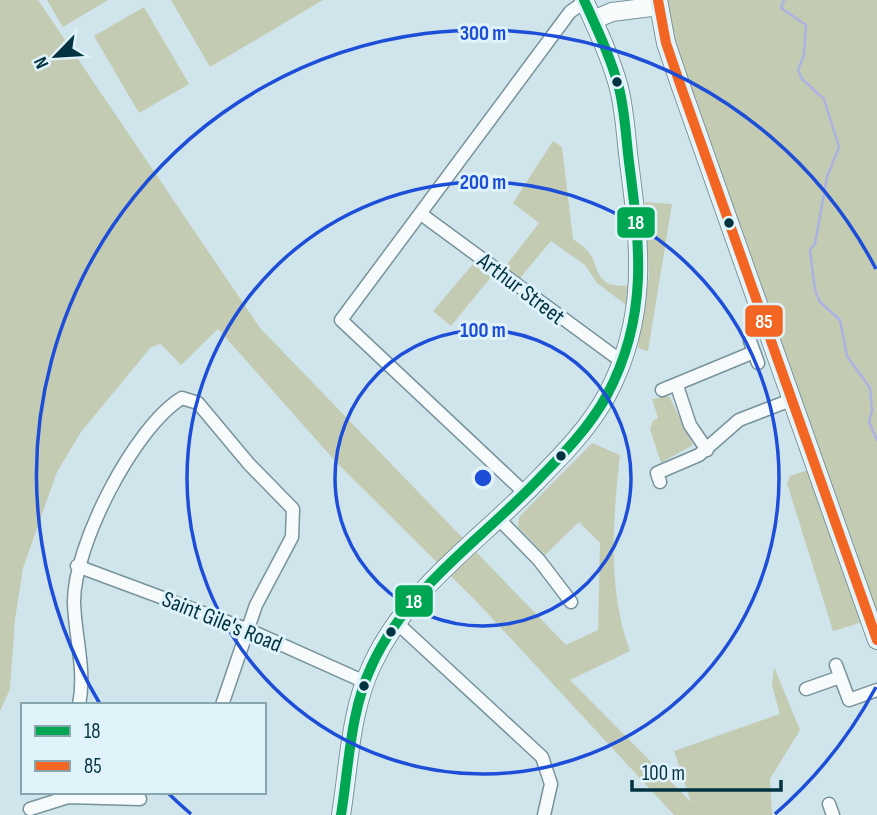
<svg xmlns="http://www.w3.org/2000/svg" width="877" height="815" font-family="'Sofia Sans Condensed',sans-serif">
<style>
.green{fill:#c4cbb3}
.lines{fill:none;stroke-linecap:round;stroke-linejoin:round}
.stream{stroke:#acb3e2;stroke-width:2.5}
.minor-casing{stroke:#77939b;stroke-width:15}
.secondary-casing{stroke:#77939b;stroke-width:20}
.minor{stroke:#f8fbfc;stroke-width:12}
.secondary{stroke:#f8fbfc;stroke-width:18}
.bus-1-casing{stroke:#e0f3fa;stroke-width:16}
.bus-2-casing{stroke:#e0f3fa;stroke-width:16}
.bus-1{stroke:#00a651;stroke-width:10}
.bus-2{stroke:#f26522;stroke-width:10}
.ring{fill:none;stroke:#1d4ed8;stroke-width:3.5}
.bus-dot{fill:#013341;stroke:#e0f3fa;stroke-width:2.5}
.labels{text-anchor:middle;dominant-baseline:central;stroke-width:6;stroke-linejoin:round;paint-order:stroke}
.street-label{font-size:23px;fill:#013341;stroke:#e0f3fa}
.centre{fill:#1d4ed8;stroke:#e0f3fa;stroke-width:3.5}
.ring-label{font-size:21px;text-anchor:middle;font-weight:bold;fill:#1d4ed8;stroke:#e0f3fa;stroke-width:6;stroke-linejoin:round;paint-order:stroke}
.line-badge{stroke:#e0f3fa;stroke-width:2.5}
.badge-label{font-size:19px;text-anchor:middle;font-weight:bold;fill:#fff}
</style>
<rect width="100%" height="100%" fill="#d0e4ec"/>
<path class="green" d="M0,0H38L260,328L566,645L598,630L600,543L579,522L545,555L518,527L519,517L592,443L620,455C613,519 607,589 630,651L570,680L691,802L674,751L780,714L772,686L774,667L800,730L770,779L772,815H674L476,601L336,462L218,329L181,365L161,344L151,347L81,432L57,472L23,568L15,619L10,689L0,711Z
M47,0H108L63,27Z
M171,0H323L210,67Z
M668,0H877V615L688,82L674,41Z
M144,7L189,84L139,113L94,36Z
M553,141L562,147L573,239C577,242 583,246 587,250C601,265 592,290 630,285L626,305L597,283L585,265L551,241L520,278L505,267L539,223L513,203Z
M645,202L672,204L648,351L638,348L649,276Z
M473,264L491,277L451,326L433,311Z
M669,396L693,445L661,463L650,429L653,421L658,418L652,399Z
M808,470L863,622L833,631L787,483L790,476Z"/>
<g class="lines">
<path class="stream" d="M784,0L781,8L806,25L804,55L798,70L802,79L824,99L839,147L827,177L815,244L810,250L815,290L820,302L840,320L847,356L870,388L872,411L869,422L877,440"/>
<g class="minor-casing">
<path id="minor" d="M421,214L621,361
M750,341L758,363
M677,386L690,425L707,450
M662,390L754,352
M660,482L657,473L699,455L739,420L791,400
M525,493L341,320L570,12L584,2
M498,518L539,560L571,602
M77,566L249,630L365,682
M397,623L542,757L551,784L544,815
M836,665L849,700L877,690
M806,689L840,677
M79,705C86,670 75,637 74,603C73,547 134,427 182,398L198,403L249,464L293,509L292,537L256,605L222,705
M829,804L833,815
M30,809L68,797L140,799"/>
</g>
<g class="secondary-casing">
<path id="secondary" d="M658,0L666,43L680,84L877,640
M593,20L612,12L659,6
M341,815C349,766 350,711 372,665C405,593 472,546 526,492C555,462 587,432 607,395C649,316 640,246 629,162C626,138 625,112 619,88C611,58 597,29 584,0"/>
</g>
<use href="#minor" class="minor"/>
<use href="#secondary" class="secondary"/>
<g class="bus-1-casing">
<path id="bus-1" d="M341,815C349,766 350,711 372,665C405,593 472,546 526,492C555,462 587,432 607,395C649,316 640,246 629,162C626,138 625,112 619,88C611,58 597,29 584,0"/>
</g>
<g class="bus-2-casing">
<path id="bus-2" d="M658,0L666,43L680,84L877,640"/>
</g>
<use href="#bus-1" class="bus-1"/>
<use href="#bus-2" class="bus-2"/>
</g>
<g class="ring">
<circle cx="483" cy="478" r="148"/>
<circle cx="483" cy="478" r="296"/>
<path d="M876 687A445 445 0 0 1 775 814M191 814A445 445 0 0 1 168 793M100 704A445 445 0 1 1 876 269"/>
</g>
<g class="bus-dot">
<circle cx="617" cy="82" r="6"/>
<circle cx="729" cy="223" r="6"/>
<circle cx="561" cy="456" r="6"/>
<circle cx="391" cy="632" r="6"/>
<circle cx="364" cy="686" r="6"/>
</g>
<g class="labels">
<g class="street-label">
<text transform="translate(521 289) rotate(37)">Arthur Street</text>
<text transform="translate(222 622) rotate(22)">Saint Gile's Road</text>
</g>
</g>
<circle cx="483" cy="478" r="10" class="centre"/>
<g class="ring-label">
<text x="483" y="40">300 m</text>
<text x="483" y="189">200 m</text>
<text x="483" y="337">100 m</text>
</g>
<g class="line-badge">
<rect x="616" y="206" width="40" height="33" rx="7" fill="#00a651"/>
<rect x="744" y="304" width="40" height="34" rx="7" fill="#f26522"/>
<rect x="394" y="584" width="40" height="34" rx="7" fill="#00a651"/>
</g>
<g class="badge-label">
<text x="636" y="229">18</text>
<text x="764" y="328">85</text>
<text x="414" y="608">18</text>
</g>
<rect x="21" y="703" width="245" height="91" fill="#e0f3fa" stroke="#87a6b0" stroke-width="2"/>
<rect x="35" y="726" width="35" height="10" fill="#00a651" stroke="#87a6b0" stroke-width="2"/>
<text x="84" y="738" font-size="21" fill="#013341">18</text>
<rect x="35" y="761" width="35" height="10" fill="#f26522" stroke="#87a6b0" stroke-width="2"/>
<text x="84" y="773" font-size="21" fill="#013341">85</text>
<g transform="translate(56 56) rotate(245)" stroke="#e0f3fa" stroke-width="5" paint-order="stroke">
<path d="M0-5L12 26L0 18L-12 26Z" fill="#013341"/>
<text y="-10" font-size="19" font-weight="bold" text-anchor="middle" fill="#013341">N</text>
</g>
<path d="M632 780v10h149v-10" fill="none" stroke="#013341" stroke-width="3.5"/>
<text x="642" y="780" font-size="21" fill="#013341" stroke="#e0f3fa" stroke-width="5" paint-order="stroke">100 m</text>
</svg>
